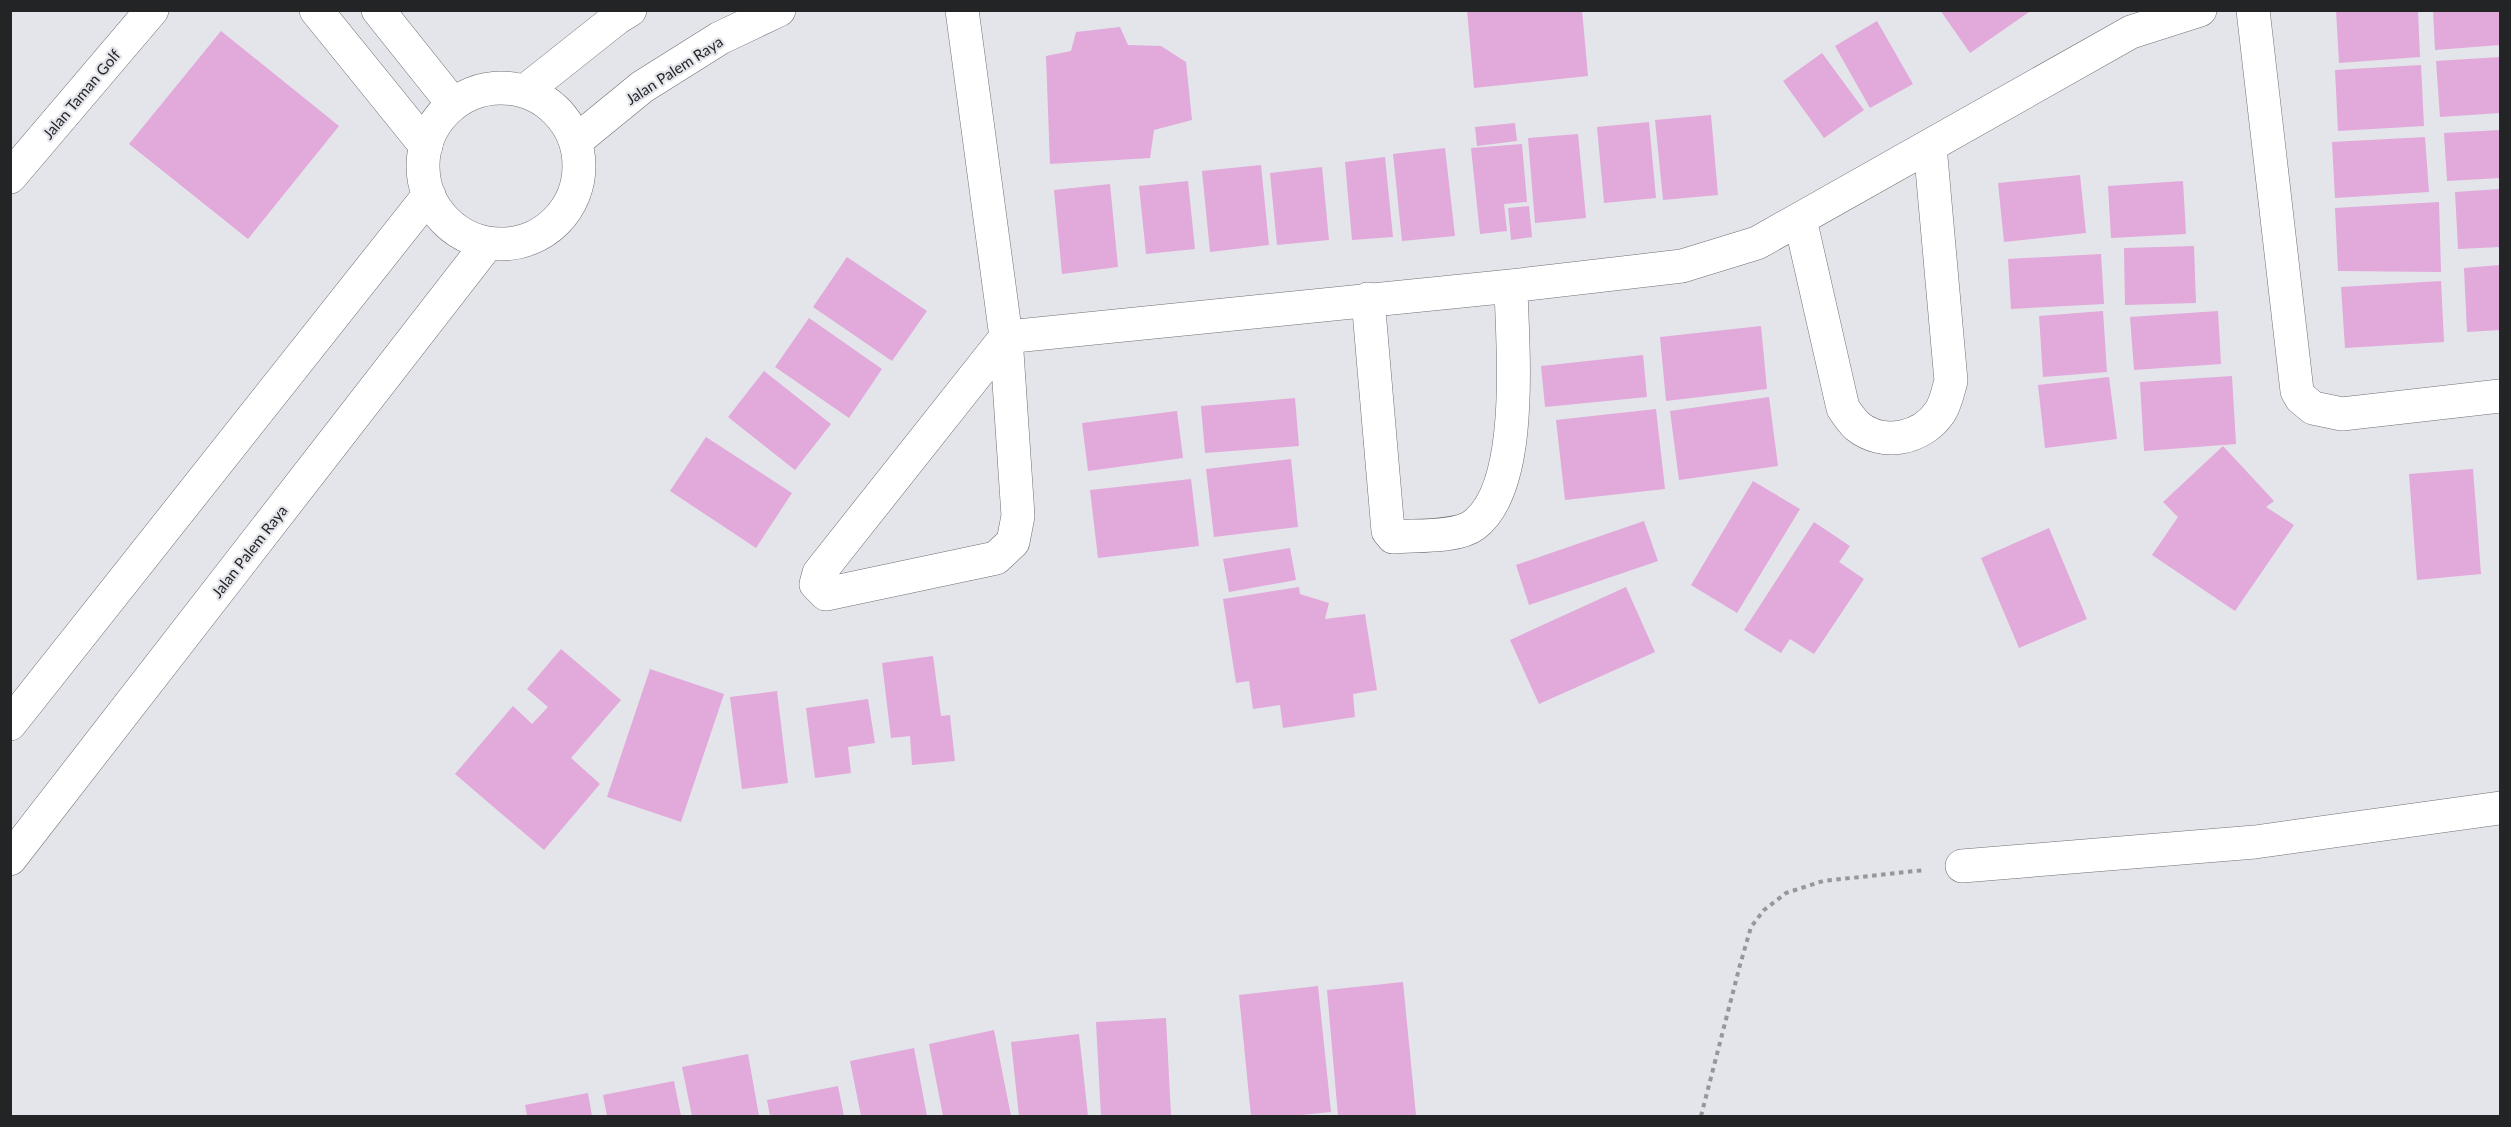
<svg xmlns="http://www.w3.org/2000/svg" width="2511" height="1127" font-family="Lato,sans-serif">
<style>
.building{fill:#e2a9db}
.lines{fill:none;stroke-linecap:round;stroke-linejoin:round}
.minor-casing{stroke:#6e7074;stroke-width:34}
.tertiary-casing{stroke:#6e7074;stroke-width:34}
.path{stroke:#95979a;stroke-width:4;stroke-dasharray:4.5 4.5;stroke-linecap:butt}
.minor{stroke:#fff;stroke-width:33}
.tertiary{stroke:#fff;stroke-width:33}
.labels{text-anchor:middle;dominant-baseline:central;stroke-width:4.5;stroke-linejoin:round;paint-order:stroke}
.street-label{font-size:15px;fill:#232426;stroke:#e3e5ea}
</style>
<rect width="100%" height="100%" fill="#e3e5ea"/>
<path class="building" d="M1467,10H1582L1588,76L1474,88Z
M1940,10H2028L2029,12L1970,53Z
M2336,10H2418L2420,57L2339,63Z
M2433,10H2500V45L2435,50Z
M1877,21L1913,84L1870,108L1835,46Z
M1120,27L1128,45L1161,46L1186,62L1192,120L1154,130L1150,158L1050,164L1046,56L1071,51L1076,32Z
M221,31L339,126L248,239L129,144Z
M1822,53L1864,110L1824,138L1783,81Z
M2500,57V113L2440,117L2436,61Z
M2421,65L2424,126L2338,131L2335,70Z
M1711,115L1718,195L1663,200L1655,120Z
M1649,122L1656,198L1604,203L1597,127Z
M1515,123L1517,141L1477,146L1475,127Z
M2500,130V178L2447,181L2444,133Z
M1578,134L1586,218L1535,223L1528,138Z
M2425,137L2429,192L2335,198L2332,142Z
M1522,144L1527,202L1504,204L1507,231L1480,234L1471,148Z
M1445,148L1455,236L1402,241L1393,154Z
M1385,157L1393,237L1352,240L1345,162Z
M1261,165L1269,245L1210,252L1202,171Z
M1322,167L1329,240L1277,245L1270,173Z
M2080,175L2086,233L2004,242L1998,183Z
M1188,181L1195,249L1146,254L1139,186Z
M2183,181L2186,234L2111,238L2108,186Z
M1110,184L1118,267L1062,274L1054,190Z
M2500,189V247L2458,249L2455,192Z
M2439,202L2441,272L2338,271L2335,208Z
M1529,206L1532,237L1511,240L1508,208Z
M2194,246L2196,303L2125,305L2124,248Z
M2101,254L2104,304L2011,309L2008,259Z
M847,257L927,311L892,361L813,307Z
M2500,265V330L2467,332L2464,268Z
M2441,281L2444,342L2345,348L2341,287Z
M2103,311L2107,372L2043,377L2039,316Z
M2218,311L2221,364L2134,370L2130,317Z
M809,318L882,369L849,418L775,367Z
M1761,326L1767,389L1666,401L1660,337Z
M1643,355L1647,397L1545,407L1541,366Z
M764,371L831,424L795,470L728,417Z
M2232,376L2236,444L2144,451L2140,382Z
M2109,377L2117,439L2045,448L2038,385Z
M1769,397L1778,466L1679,480L1670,411Z
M1295,398L1299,446L1205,453L1201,406Z
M1656,409L1665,489L1565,500L1556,420Z
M1177,411L1183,458L1088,471L1082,423Z
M706,437L792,493L756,548L670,491Z
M2223,446L2274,501L2266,507L2294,525L2235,611L2152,555L2178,517L2163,502Z
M1291,459L1298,527L1214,537L1206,469Z
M2473,469L2481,574L2417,580L2409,474Z
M1191,479L1199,546L1098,558L1090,490Z
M1753,481L1800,509L1737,613L1691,585Z
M1644,521L1658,561L1529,605L1516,565Z
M1814,522L1850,546L1839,562L1864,579L1814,654L1790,639L1781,653L1744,630Z
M2049,528L2087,619L2019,648L1981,558Z
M1290,548L1296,580L1229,592L1223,559Z
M1299,587L1300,594L1329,603L1325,619L1365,614L1377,690L1353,694L1355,717L1283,728L1280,705L1253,709L1249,681L1236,683L1223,599Z
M1626,587L1655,652L1539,704L1510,640Z
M561,649L621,700L571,758L600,784L544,850L455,774L513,706L532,724L548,707L527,689Z
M933,656L941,716L950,715L955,761L912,765L910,736L891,738L882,663Z
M650,669L724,694L681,822L607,797Z
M777,691L788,783L742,789L730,697Z
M868,699L875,743L848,747L851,773L815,778L806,708Z
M1403,982L1416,1115L1338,1116L1327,990Z
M1318,986L1331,1112L1292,1116H1251L1239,995Z
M1166,1018L1171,1116H1101L1096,1022Z
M994,1030L1011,1116H943L929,1044Z
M1079,1034L1088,1116H1019L1011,1042Z
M914,1048L927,1116H861L850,1061Z
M748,1054L759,1116H692L682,1067Z
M674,1081L681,1116H607L603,1095Z
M838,1086L844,1116H770L767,1100Z
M588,1093L592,1116H527L525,1105Z"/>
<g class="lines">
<g class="minor-casing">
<path id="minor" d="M316,10L426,146
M378,10L453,104
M962,10L1006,337L1018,516L1013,542L996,558L826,594L816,584L819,573L1006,337L1511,286L1682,266L1757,243L2131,32L2200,10
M2253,10L2297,391L2301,398L2313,408L2342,414L2500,396
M10,177L152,10
M1800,219L1843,408C1847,414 1852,421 1857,426C1883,447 1922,439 1940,412C1946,403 1948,391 1951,381L1930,146
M1368,299L1388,531L1393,537C1415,535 1457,538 1474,525C1526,486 1512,344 1511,286
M1962,866L2255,842L2500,808"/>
</g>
<g class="tertiary-casing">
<path id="tertiary" d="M423 166a78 78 0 1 1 156 0a78 78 0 1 1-156 0Z
M525,91L617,18L630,10
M576,141L642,87L720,38L779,10
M10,724L429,195
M10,859L488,243"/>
</g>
<path class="path" d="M1701,1116L1740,965L1751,927L1764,910L1786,893L1823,881L1925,870"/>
<use href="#minor" class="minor"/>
<use href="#tertiary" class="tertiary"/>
</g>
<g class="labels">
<g class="street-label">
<text transform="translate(674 70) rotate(-33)">Jalan Palem Raya</text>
<text transform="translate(81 94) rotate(-50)">Jalan Taman Golf</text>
<text transform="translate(249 551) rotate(-52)">Jalan Palem Raya</text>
</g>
</g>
<rect width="2511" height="1127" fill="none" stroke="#232426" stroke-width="24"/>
</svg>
